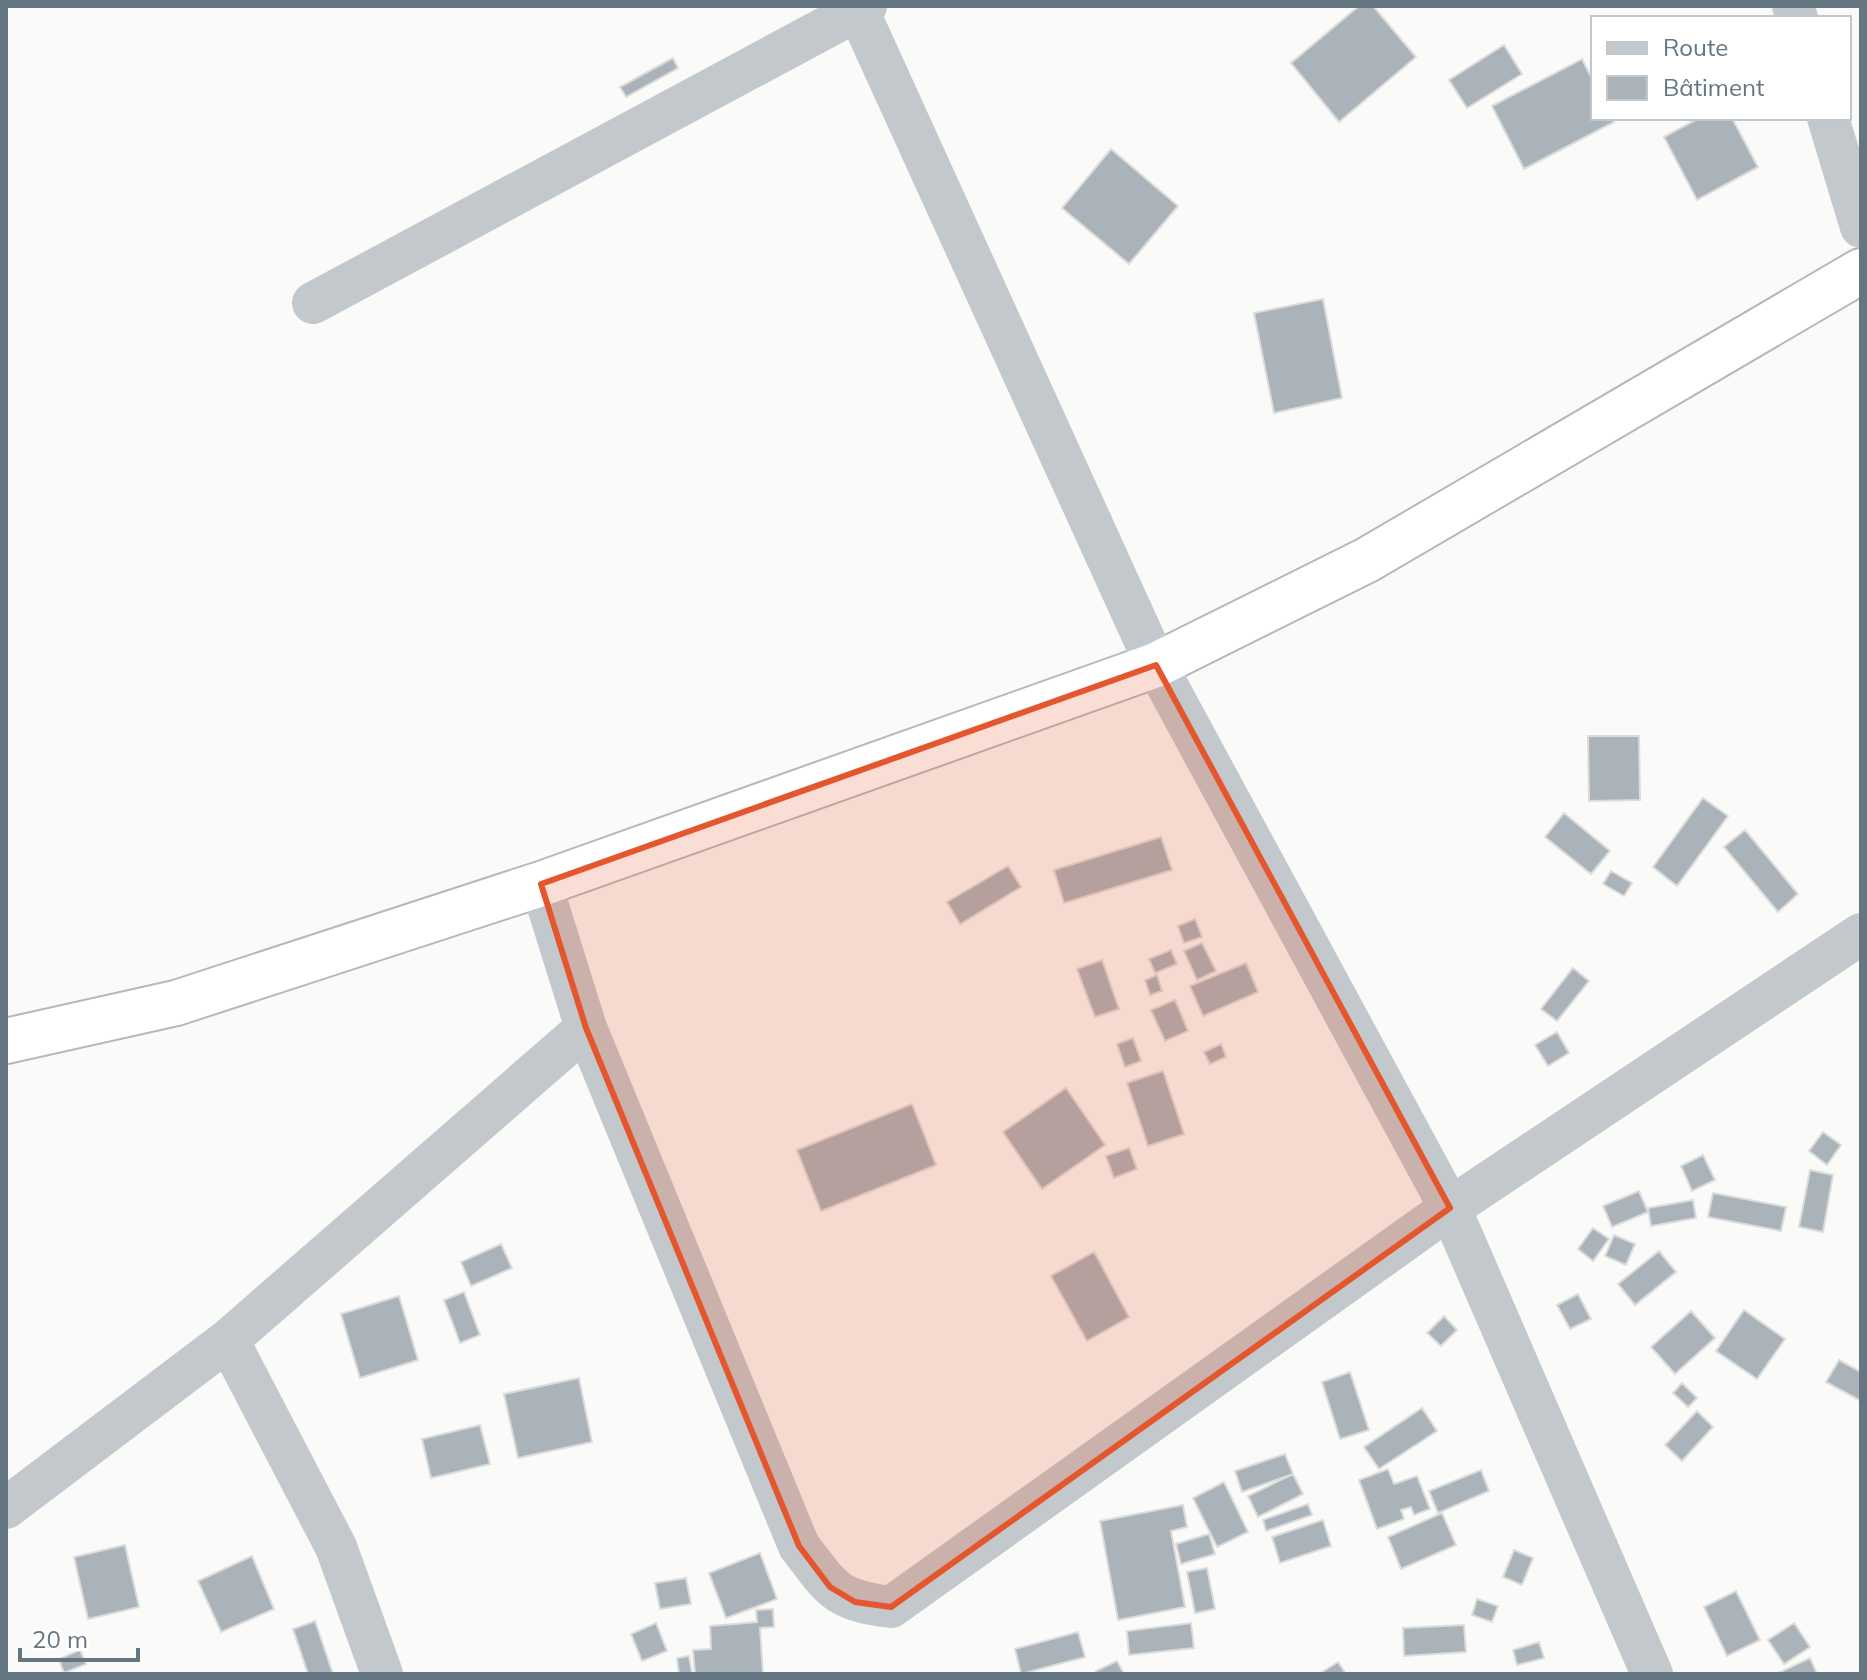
<svg xmlns="http://www.w3.org/2000/svg" width="1867" height="1680" font-family="Mulish,sans-serif">
<style>
.building{fill:#aab3b9;stroke:#dcdcda;stroke-width:2}
.lines{fill:none;stroke-linecap:round;stroke-linejoin:round}
.highway-casing{stroke:#b4b9bd;stroke-width:48}
.street{stroke:#c3c8cc;stroke-width:42}
.highway{stroke:#fff;stroke-width:44}
.marked{fill:#e4572e;fill-opacity:0.2;stroke:#e4572e;stroke-width:6;stroke-linejoin:round}
</style>
<rect width="100%" height="100%" fill="#fafaf8"/>
<path class="building" d="M1359,6H1373L1416,57L1339,122L1291,63Z
M1504,45L1522,74L1467,108L1449,80Z
M673,58L678,68L626,97L620,87Z
M1582,59L1593,81V118H1612L1614,122L1524,169L1492,106Z
M1699,118H1732L1758,167L1697,200L1664,137Z
M1111,149L1178,206L1129,264L1062,208Z
M1323,299L1342,398L1274,413L1254,313Z
M1588,736H1639L1640,800L1589,801Z
M1703,798L1728,816L1677,886L1653,867Z
M1564,813L1610,851L1591,874L1545,837Z
M1745,830L1798,894L1778,912L1724,847Z
M1161,837L1172,870L1064,903L1054,870Z
M1008,866L1021,887L960,924L947,902Z
M1611,871L1632,883L1624,896L1603,884Z
M1195,919L1202,937L1184,943L1178,926Z
M1202,943L1216,971L1197,980L1184,951Z
M1171,950L1177,964L1155,973L1149,959Z
M1102,960L1119,1009L1095,1017L1077,969Z
M1246,963L1258,992L1203,1016L1190,986Z
M1573,968L1589,981L1557,1021L1541,1009Z
M1157,975L1162,991L1150,995L1145,980Z
M1175,1000L1188,1031L1165,1041L1151,1010Z
M1557,1032L1569,1053L1548,1066L1535,1045Z
M1133,1038L1141,1061L1125,1067L1117,1044Z
M1221,1044L1226,1057L1210,1064L1204,1052Z
M1163,1071L1184,1134L1148,1146L1127,1083Z
M1066,1088L1105,1145L1042,1189L1003,1132Z
M912,1104L936,1165L821,1211L797,1150Z
M1823,1132L1841,1145L1827,1165L1809,1151Z
M1129,1148L1137,1169L1114,1178L1106,1156Z
M1703,1155L1715,1180L1692,1191L1681,1166Z
M1810,1170L1833,1175L1823,1232L1799,1227Z
M1639,1191L1648,1212L1612,1227L1603,1206Z
M1713,1193L1786,1207L1781,1231L1708,1217Z
M1693,1200L1696,1218L1651,1226L1648,1208Z
M1593,1228L1609,1239L1593,1261L1578,1249Z
M1614,1235L1635,1244L1626,1265L1605,1256Z
M501,1244L512,1268L471,1286L461,1262Z
M1659,1251L1676,1272L1635,1305L1618,1284Z
M1094,1252L1129,1317L1087,1341L1051,1276Z
M464,1292L480,1335L460,1343L444,1300Z
M1578,1294L1591,1319L1570,1329L1557,1305Z
M399,1296L418,1360L360,1378L341,1314Z
M1744,1310L1785,1339L1757,1379L1716,1351Z
M1691,1311L1715,1338L1675,1374L1651,1347Z
M1444,1316L1457,1330L1441,1346L1427,1333Z
M1839,1360L1861,1372V1401L1826,1382Z
M1350,1372L1369,1430L1340,1439L1322,1382Z
M579,1378L592,1442L518,1458L504,1394Z
M1682,1383L1697,1398L1688,1407L1673,1393Z
M1422,1408L1437,1431L1379,1469L1364,1447Z
M1697,1411L1713,1427L1682,1461L1665,1445Z
M480,1425L490,1464L431,1478L422,1439Z
M1285,1454L1293,1474L1242,1492L1235,1471Z
M1388,1469L1394,1484L1417,1476L1430,1509L1414,1515L1411,1507L1401,1510L1404,1519L1377,1529L1359,1480Z
M1481,1470L1489,1491L1438,1513L1429,1491Z
M1293,1474L1303,1494L1258,1517L1248,1496Z
M1224,1482L1248,1532L1217,1547L1193,1498Z
M1308,1504L1312,1515L1266,1531L1263,1520Z
M1183,1505L1187,1527L1171,1531L1185,1607L1118,1620L1100,1521Z
M1442,1513L1456,1545L1401,1569L1388,1537Z
M1323,1520L1331,1546L1280,1563L1272,1537Z
M1209,1534L1215,1554L1181,1564L1176,1544Z
M125,1545L139,1607L88,1619L74,1557Z
M1514,1550L1533,1558L1522,1585L1503,1577Z
M760,1553L777,1599L726,1618L709,1573Z
M252,1556L274,1609L221,1632L198,1581Z
M1207,1568L1215,1609L1195,1613L1187,1572Z
M686,1578L691,1604L660,1609L655,1583Z
M1736,1591L1760,1640L1727,1656L1704,1607Z
M1477,1599L1498,1606L1492,1622L1472,1615Z
M773,1609L774,1627L760,1628L763,1674H695L693,1650L711,1649L710,1626L757,1622L756,1610Z
M315,1621L333,1674H308L293,1629Z
M656,1623L667,1651L642,1661L631,1634Z
M1191,1623L1194,1648L1129,1655L1127,1631Z
M1794,1623L1810,1647L1784,1664L1768,1640Z
M1464,1625L1466,1652L1404,1656L1403,1628Z
M1078,1632L1085,1657L1021,1674L1015,1649Z
M1539,1642L1544,1658L1517,1665L1513,1650Z
M80,1650L86,1664L64,1673L59,1659Z
M689,1656L692,1674H679L677,1658Z
M1810,1658L1817,1674H1776Z
M1117,1661L1124,1674H1098L1096,1671Z
M1338,1662L1346,1674H1319Z"/>
<g class="lines">
<g class="highway-casing">
<path id="highway" d="M6,1041L176,1003L541,884L1156,665L1367,560L1861,271"/>
</g>
<path class="street" d="M856,6L1156,665L1450,1208L1652,1674
M1793,6L1797,18
M1828,118L1861,227
M313,303L866,6
M541,884L586,1028L799,1546C833,1590 835,1600 891,1607L1450,1208L1861,934
M228,1340L336,1547L382,1674
M6,1508L228,1340L586,1028"/>
<use href="#highway" class="highway"/>
</g>
<path class="marked" d="M1156,665L1450,1208L891,1607L855,1602L830,1587L799,1546L586,1028L541,884Z"/>
<rect width="1867" height="1680" fill="none" stroke="#657683" stroke-width="16"/>
<rect x="1591" y="16" width="260" height="104" fill="#ffffff" stroke="#c1c8cd" stroke-width="2"/>
<rect x="1607" y="42" width="40" height="12" fill="#c3c8cc" stroke="#c1c8cd" stroke-width="2"/>
<text x="1663" y="56" font-size="24" fill="#657683">Route</text>
<rect x="1607" y="76" width="40" height="24" fill="#aab3b9" stroke="#c1c8cd" stroke-width="2"/>
<text x="1663" y="96" font-size="24" fill="#657683">Bâtiment</text>
<path d="M20 1648v12h118v-12" fill="none" stroke="#657683" stroke-width="4"/>
<text x="32" y="1648" font-size="24" fill="#657683" stroke="#ffffff" stroke-width="6" paint-order="stroke">20 m</text>
</svg>
